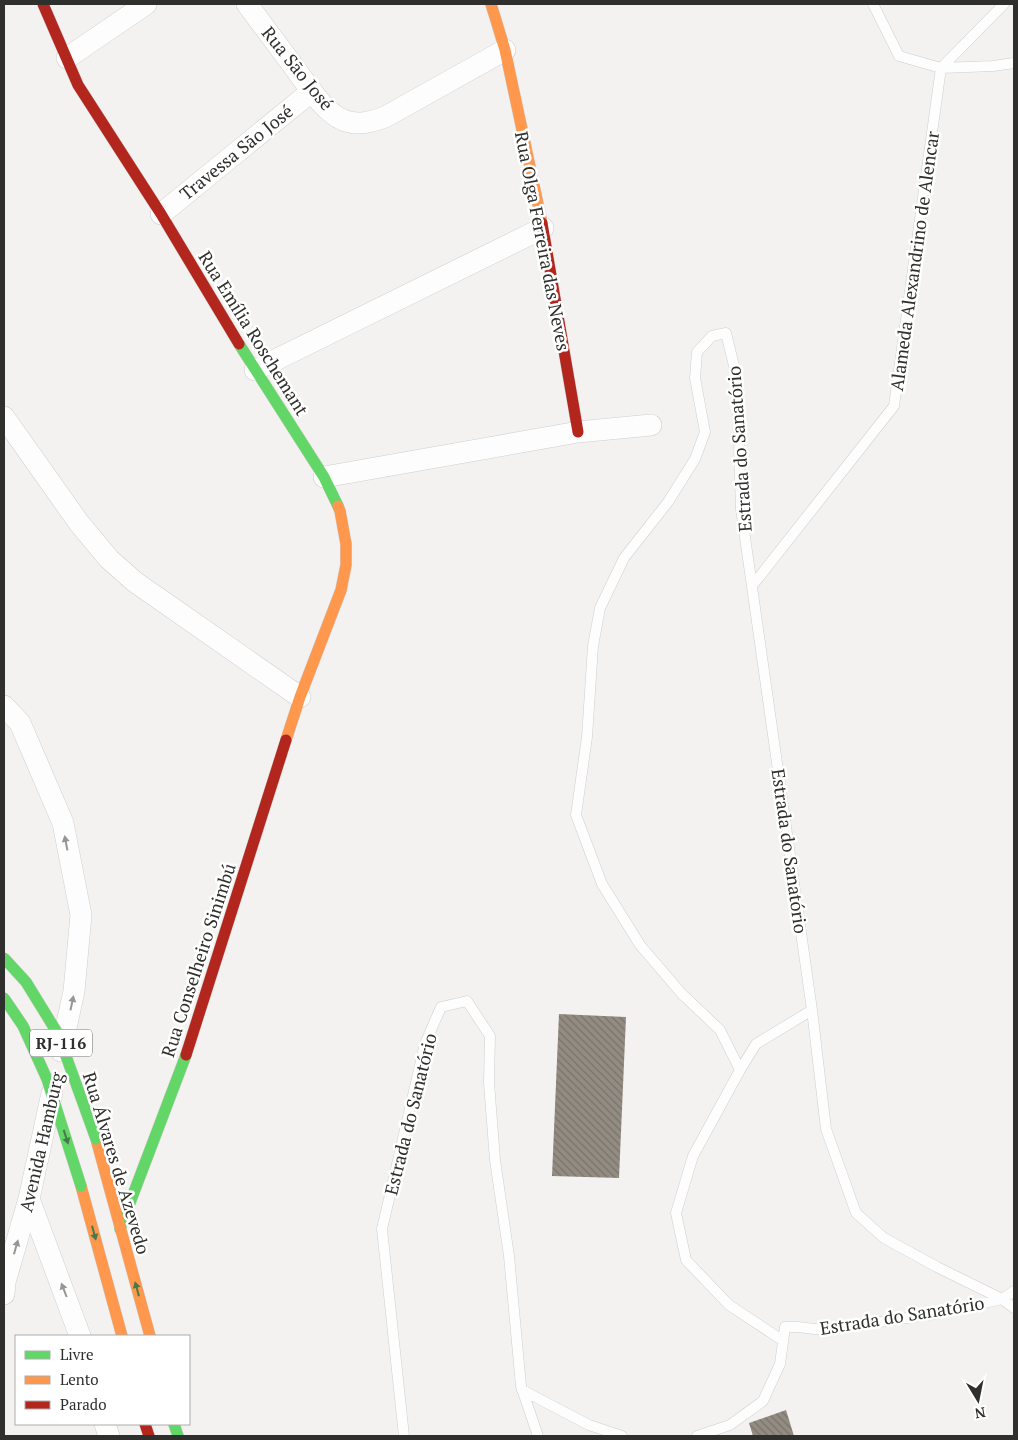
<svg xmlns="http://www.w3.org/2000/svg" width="1018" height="1440" font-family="'PT Serif',serif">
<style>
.building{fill:url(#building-back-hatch)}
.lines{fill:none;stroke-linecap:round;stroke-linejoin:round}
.lane-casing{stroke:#cfcecd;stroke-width:11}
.street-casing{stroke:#cfcecd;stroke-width:22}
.fast-casing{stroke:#cfcecd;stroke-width:12}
.slow-casing{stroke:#cfcecd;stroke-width:12}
.jam-casing{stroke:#cfcecd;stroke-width:12}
.lane{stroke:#fdfdfd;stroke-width:10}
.street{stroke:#fdfdfd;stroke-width:21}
.fast{stroke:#63d668;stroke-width:11}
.slow{stroke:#ff974d;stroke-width:11}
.jam{stroke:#b3261e;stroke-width:11}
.fast-bridge-casing{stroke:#cfcecd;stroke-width:12;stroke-linecap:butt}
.fast-bridge{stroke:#63d668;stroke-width:11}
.oneway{fill:#969695}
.oneway2{fill:#467a48}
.labels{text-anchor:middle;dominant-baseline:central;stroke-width:5;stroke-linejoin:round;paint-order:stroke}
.shield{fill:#fff;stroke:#6d6d6c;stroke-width:1}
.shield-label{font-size:16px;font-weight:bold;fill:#2f2f2d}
.street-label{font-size:18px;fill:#2f2f2d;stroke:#fff}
</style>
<defs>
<pattern id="building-back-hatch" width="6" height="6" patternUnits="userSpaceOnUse" patternTransform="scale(1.25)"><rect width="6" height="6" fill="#938c82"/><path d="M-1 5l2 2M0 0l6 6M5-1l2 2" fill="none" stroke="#78736b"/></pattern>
</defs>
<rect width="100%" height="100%" fill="#f4f2f0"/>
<path class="building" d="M559,1014L626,1017L619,1178L552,1176Z
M786,1410L794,1436H753L749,1423Z"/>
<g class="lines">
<g class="lane-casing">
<path id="lane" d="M873,4L899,56L941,68L993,66L1014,63
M752,586L894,406L941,68L1004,4
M740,1070L756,1044L812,1010
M782,1340L729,1305L686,1260L676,1213L693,1156L740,1070L720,1030L682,994L640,945L602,884L576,815L587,737L593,646L600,608L624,558L668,502L695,459L705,432L695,378L697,352L712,336L726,333L737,378L741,509L812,1010L826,1129L856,1213L884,1238L937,1267L1002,1299L1014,1308
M522,1390L589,1425L622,1436
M404,1436L382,1229L425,1044L441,1007L467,1001L490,1036L489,1083L495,1160L509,1256L521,1386L538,1436
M697,1436L730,1425L763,1401L780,1364L785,1327H798L823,1330L935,1314L1002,1299L1014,1291"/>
</g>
<g class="street-casing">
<path id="street" d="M247,4C262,24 276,43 291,63C305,81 322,111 343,120C358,126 371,122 385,117L505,50
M67,58L146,4
M161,214L312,91
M255,370L543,228
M4,417L79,523L109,559L135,582L300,697
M324,477L578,432L651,425
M4,706L20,723L63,823L81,915L74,991L61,1051
M29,1199L80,1336
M4,1294L5,1282L29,1199L52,1093
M105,1424L109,1436"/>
</g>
<g class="fast-casing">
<path id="fast" d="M239,344L324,477L338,506
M120,1229L186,1055
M174,1424L178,1436"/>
</g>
<g class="slow-casing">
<path id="slow" d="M491,4L505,50L542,223
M286,740L300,697L341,590L346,565V544L340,511L338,506
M96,1139L150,1336
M81,1186L122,1336"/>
</g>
<g class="jam-casing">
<path id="jam" d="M43,4L78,85L161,214L239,344
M542,223L578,432
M186,1055L286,740
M145,1424L149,1436"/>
</g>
<use href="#lane" class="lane"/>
<use href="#street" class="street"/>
<use href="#fast" class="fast"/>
<use href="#slow" class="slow"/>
<use href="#jam" class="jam"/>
<g class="fast-bridge-casing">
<path id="fast-bridge" d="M4,958L26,982L58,1034L96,1139
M4,998L23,1026L47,1079L81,1186"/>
</g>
<use href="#fast-bridge" class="fast-bridge"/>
</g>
<defs><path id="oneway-solid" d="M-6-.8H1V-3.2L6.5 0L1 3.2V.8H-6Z" transform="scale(1.25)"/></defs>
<g class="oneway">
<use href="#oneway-solid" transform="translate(66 843) rotate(-101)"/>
<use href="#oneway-solid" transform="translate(72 1003) rotate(-78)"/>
<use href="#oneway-solid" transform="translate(16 1247) rotate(-74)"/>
<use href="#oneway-solid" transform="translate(64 1290) rotate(-111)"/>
</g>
<g class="oneway2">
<use href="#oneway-solid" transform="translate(66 1137) rotate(72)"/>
<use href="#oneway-solid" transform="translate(94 1233) rotate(75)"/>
<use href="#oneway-solid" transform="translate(137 1289) rotate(-105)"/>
</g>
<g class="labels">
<rect class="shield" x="30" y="1029.5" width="62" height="27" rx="4"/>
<g class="shield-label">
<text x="61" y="1043">RJ-116</text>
</g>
<g class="street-label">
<text transform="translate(298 68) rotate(51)">Rua São José</text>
<text transform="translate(236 152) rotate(-39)">Travessa São José</text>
<text transform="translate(543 241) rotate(79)">Rua Olga Ferreira das Neves</text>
<text transform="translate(914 261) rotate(-82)">Alameda Alexandrino de Alencar</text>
<text transform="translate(254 333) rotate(58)">Rua Emília Roschemant</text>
<text transform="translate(739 449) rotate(-94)">Estrada do Sanatório</text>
<text transform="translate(790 851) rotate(82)">Estrada do Sanatório</text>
<text transform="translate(198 960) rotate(-72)">Rua Conselheiro Sinimbú</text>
<text transform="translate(410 1114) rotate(-76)">Estrada do Sanatório</text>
<text transform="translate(41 1142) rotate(-77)">Avenida Hamburg</text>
<text transform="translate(117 1163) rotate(73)">Rua Álvares de Azevedo</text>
<text transform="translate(902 1315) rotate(-9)">Estrada do Sanatório</text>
</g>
</g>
<rect width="1018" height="1440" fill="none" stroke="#2f2f2d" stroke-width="10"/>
<rect x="15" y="1335" width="175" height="90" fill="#ffffff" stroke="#acacab"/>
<rect x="25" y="1351" width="25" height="8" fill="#63d668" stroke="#acacab"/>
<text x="60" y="1360" font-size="15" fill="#2f2f2d">Livre</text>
<rect x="25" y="1376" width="25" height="8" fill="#ff974d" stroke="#acacab"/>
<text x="60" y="1385" font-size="15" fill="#2f2f2d">Lento</text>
<rect x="25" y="1401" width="25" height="8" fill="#b3261e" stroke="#acacab"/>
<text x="60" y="1410" font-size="15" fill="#2f2f2d">Parado</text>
<g transform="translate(978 1400) rotate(170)" stroke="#ffffff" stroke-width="4" paint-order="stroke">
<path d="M0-4L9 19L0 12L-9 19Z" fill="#2f2f2d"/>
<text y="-8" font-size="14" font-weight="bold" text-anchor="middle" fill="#2f2f2d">N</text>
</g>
</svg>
